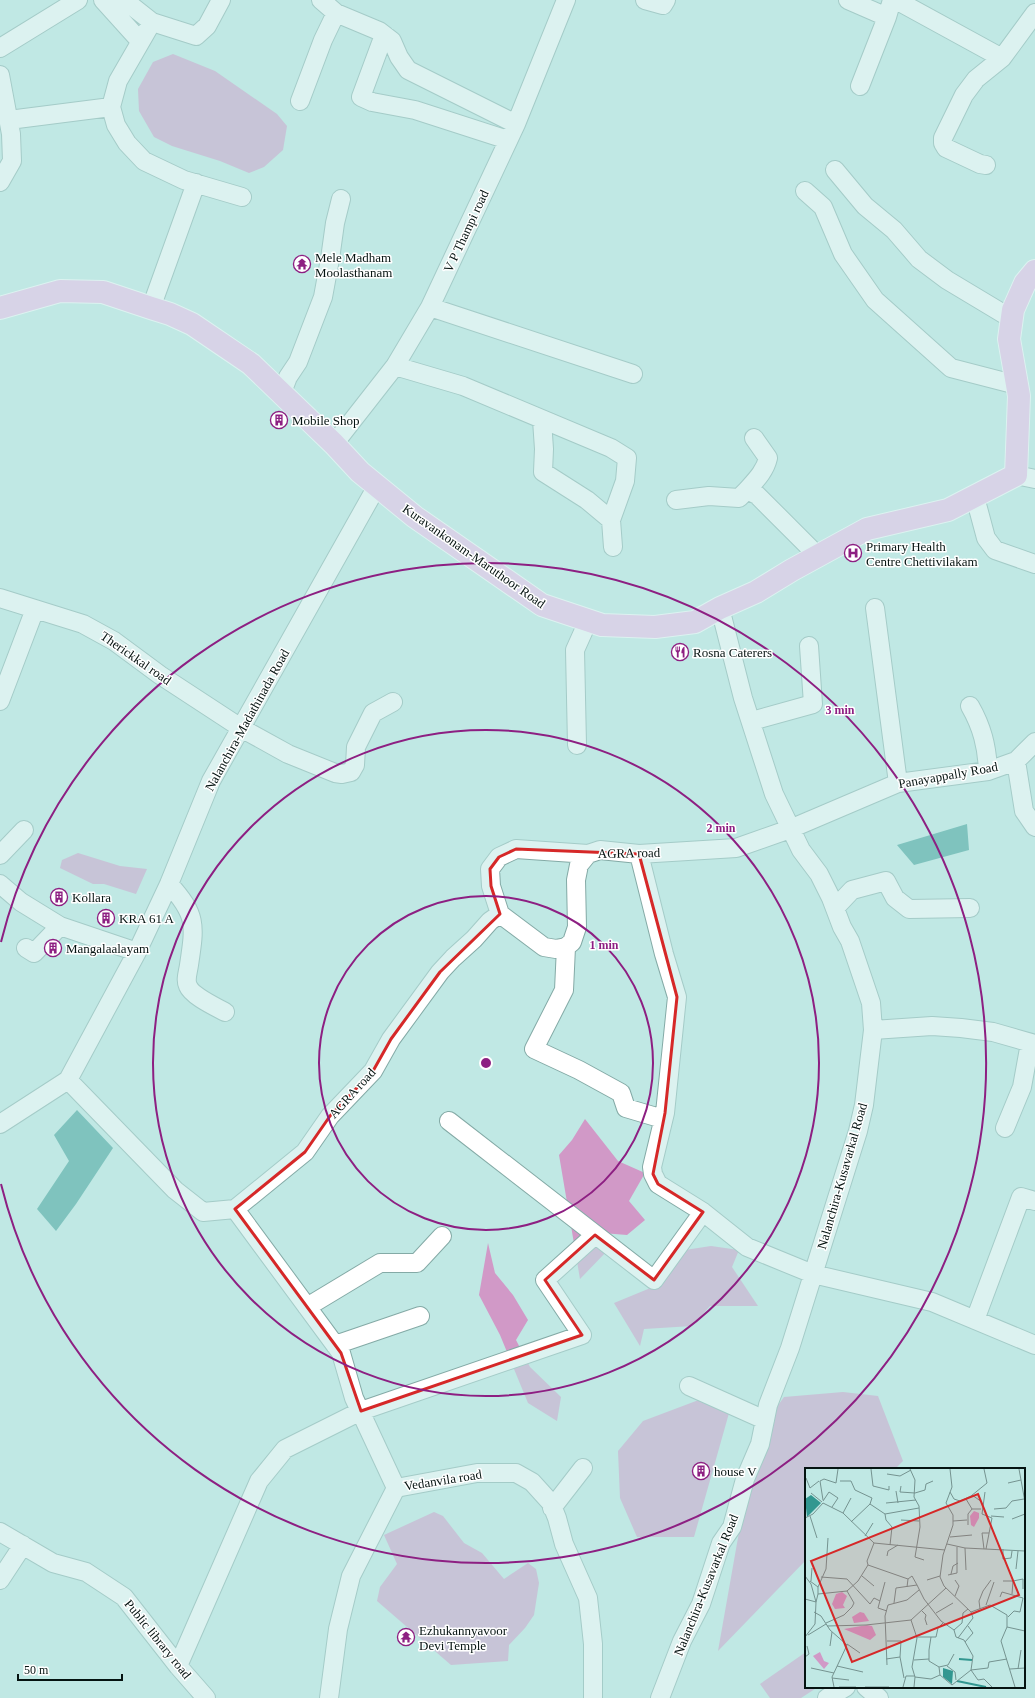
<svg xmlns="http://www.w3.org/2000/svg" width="1035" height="1698" font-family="'Times New Roman',serif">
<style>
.green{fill:#d199c7}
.water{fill:#329790}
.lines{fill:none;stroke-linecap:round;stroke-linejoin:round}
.minor-casing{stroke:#84aaa6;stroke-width:20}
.major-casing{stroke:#fff;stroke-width:24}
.minor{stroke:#fff;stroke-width:18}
.major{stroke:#f4bbeb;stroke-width:22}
.marked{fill:none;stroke:#d62828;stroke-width:3;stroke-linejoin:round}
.ring{fill:none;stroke:#8d1f82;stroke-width:2}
.labels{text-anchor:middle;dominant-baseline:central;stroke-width:3;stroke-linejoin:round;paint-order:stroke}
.street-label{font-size:13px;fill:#051311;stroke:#fff}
.poi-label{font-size:13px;fill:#051311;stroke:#fff;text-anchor:start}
.inset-river{fill:none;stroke:#329790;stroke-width:2}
.inset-road{fill:none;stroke:#759390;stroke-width:1}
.view{fill:#d62828;fill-opacity:0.15;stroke:#d62828;stroke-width:2}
.inset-edge{fill:none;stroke:#051311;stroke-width:2}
.centre{fill:#8d1f82;stroke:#fff;stroke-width:2}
.ring-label{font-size:12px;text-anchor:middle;font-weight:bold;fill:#8d1f82;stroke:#fff;stroke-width:3;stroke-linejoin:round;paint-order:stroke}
</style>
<rect width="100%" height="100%" fill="#c0e8e4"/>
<path class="green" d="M173,54L215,71L277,114L287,126L283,150L264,167L249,173L220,161L172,146L154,137L139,111L138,89L153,62Z
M78,853L120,866L147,869L136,894L104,884H93L60,868L62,860Z
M585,1119L618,1161L645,1173L629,1201L645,1220L627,1235L602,1233L608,1250L580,1279L559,1155L572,1140Z
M488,1243L495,1273L513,1295L528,1320L516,1340L530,1367L561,1397L557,1421L528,1403L500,1335L479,1295Z
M711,1246L739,1250L732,1267L758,1306H710L692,1326L644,1329L640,1346L614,1303L648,1289L685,1250Z
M843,1392L878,1396L903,1461L895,1469H806V1560L718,1651L756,1436L784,1397Z
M704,1398L731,1406L694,1537H637L620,1498L618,1451L643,1421Z
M434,1512L443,1516L464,1543L482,1553L504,1579L528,1563L536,1569L539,1583L534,1615L525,1628L509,1645L508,1661L451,1665L377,1601L380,1587L397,1564L384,1535Z
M806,1652V1687H818L801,1698H770L760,1684Z"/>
<path class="water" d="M967,824L969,850L914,865L897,845Z
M77,1110L113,1148L76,1204L56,1231L37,1209L69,1161L54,1135Z"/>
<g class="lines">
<g class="minor-casing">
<path id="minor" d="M103,0L140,41
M124,0L152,22L196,36L207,26L221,0
M321,0L336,13L379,31L392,41L399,57L408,70L516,124
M645,0L663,5L666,0
M848,0L887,17
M896,0L1002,58
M384,35L361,97L372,102L415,110L508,140
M0,48L78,0
M0,75L11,134L12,161L0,182
M860,86L887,17L892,0
M300,101L323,40L336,13
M111,107L116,125L127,143L144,161L184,180L242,197
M9,120L111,107L118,81L152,22
M986,165L980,164L946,148L943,143V138L964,95L976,79L1002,58L1035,13
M835,170L865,206L894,230L919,259L947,280L1012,319
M805,191L823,207L843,254L875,300L951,368L1017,385
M430,307L633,374
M151,308L196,183
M395,366L463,386L611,448L627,458L625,481L611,520L613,547
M281,395L288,377L298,362L323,297L330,259L335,223L341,199
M542,420L544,449L543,472L587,500L611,520
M334,444L395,366L430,307L516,124L566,0
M1016,475L1035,479
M747,490C756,480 765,471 768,458L754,438
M975,497L986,538L995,550L1035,564
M676,500L709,496L739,498L747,490L757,495L818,556
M0,598L83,624L114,641L160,675L241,728L288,754L335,773L342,774L351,772L355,765L356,747L373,713L393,702
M875,608L898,783
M0,701L35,609
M970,706C982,727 987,746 988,771
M752,721L813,704L809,646
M577,745L575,650L588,621
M1016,761L1024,811L1035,827
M588,854L516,849L499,857L490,869L491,886L500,914L544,947L556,949L566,947L572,942L577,927L576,880L579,865L588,854L600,850L639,854L736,848L790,829L898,783L988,771L1016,761L1035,742
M639,854L664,954L677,997L665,1113L652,1167L653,1174L658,1184L703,1212L747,1247L813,1274L932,1302L1035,1345
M0,855L24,830
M0,884L21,902L60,926L137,952
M169,884C197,915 195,925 189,965C188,972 185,980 188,986C192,996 216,1007 225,1012
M835,908L852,890L886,881L895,898L909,909L970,908
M566,947L564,990L534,1049L579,1070L621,1093L626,1108L663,1119
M26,948L34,953L60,926
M873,1030L932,1026L961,1028L993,1032L1035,1044
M68,1080L175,1190L203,1212L235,1209L341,1353L354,1398L396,1488L351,1576L338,1629L329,1698
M449,1121L654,1280L703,1212
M0,1124L68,1080L137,952L169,884L211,781L377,486
M1005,1128L1022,1087L1030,1043
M235,1209L305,1152L330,1116L373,1071L391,1039L440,972L453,958L474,939L490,921L500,914
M307,1307L380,1263H417L442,1236
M975,1320L1021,1197L1035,1201
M335,1345L420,1316
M689,1386L765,1420
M396,1488L477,1473H516L532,1482L551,1503L557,1518L564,1544L588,1598L593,1644V1698
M552,1508L583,1468
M0,1532L53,1563L86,1572L124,1597L178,1666L206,1698
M0,1580L23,1545
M178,1666L259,1481L285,1449L361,1411L582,1335L545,1280L595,1235
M866,1687L879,1698
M660,1698L682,1641L701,1604L721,1543L732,1527L745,1479L760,1444L768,1405L790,1348L858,1131L864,1105L873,1030L871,1003L850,941L842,927L831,898L819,874L801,850L774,794L743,698L720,608
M827,1698L846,1687"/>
</g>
<g class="major-casing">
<path id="major" d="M0,308L60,291L103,292L151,308L170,314L192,324L251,364L334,444L360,472L415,517L542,605L602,625L655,627L695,622L720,608L756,592L792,570L867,529L948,510L1016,475L1019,396L1009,339L1013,310L1025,283L1035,271"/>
</g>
<use href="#minor" class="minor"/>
<use href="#major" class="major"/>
</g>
<path d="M0 0H1035V1698H0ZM516,849L639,854L677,997L665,1113L653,1174L658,1184L703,1212L654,1280L595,1235L545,1280L582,1335L361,1411L341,1353L235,1209L305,1152L330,1116L373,1071L391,1039L440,972L500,914L491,886L490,869L499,857Z" fill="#c0e8e4" fill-opacity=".55" fill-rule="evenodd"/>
<path class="marked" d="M516,849L639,854L677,997L665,1113L653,1174L658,1184L703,1212L654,1280L595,1235L545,1280L582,1335L361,1411L341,1353L235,1209L305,1152L330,1116L373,1071L391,1039L440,972L500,914L491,886L490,869L499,857Z"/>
<g class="ring">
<circle cx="486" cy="1063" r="167"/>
<circle cx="486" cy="1063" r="333"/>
<path d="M1 942A500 500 0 1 1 1 1184"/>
</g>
<defs>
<g id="temple-ring" transform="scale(0.9)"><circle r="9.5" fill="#fff" stroke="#8d1f82" stroke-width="1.5"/><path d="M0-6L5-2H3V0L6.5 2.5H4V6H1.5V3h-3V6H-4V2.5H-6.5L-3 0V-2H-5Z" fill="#8d1f82"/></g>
<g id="building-ring" transform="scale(0.9)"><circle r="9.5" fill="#fff" stroke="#8d1f82" stroke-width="1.5"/><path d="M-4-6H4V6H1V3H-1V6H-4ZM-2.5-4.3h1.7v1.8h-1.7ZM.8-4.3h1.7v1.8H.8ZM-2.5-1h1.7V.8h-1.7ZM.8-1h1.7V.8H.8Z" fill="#8d1f82"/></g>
<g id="hospital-ring" transform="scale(0.9)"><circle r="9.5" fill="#fff" stroke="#8d1f82" stroke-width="1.5"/><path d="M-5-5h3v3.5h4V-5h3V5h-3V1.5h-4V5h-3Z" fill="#8d1f82"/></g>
<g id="restaurant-ring" transform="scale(0.9)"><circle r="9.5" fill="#fff" stroke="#8d1f82" stroke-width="1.5"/><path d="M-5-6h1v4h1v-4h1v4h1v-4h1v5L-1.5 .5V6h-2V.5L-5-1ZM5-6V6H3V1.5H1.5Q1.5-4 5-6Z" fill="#8d1f82"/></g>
</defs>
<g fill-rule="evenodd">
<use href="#temple-ring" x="302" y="264"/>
<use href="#building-ring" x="279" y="420"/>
<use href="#hospital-ring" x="853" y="553"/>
<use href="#restaurant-ring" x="680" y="652"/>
<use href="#building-ring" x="59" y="897"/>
<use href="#building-ring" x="106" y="918"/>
<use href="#building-ring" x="53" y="948"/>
<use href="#building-ring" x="701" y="1471"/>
<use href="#temple-ring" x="406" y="1637"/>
</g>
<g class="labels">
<g class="street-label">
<text transform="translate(466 231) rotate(-65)">V P Thampi road</text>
<text transform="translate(474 556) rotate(35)">Kuravankonam-Maruthoor Road</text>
<text transform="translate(136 658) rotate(35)">Therickkal road</text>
<text transform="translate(247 720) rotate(-61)">Nalanchira-Madathinada Road</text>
<text transform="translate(948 775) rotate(-10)">Panayappally Road</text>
<text transform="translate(629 853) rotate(-1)">AGRA road</text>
<text transform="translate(352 1093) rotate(-48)">AGRA road</text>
<text transform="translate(842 1176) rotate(-74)">Nalanchira-Kusavarkal Road</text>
<text transform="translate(443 1480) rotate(-9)">Vedanvila road</text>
<text transform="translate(706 1585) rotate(-68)">Nalanchira-Kusavarkal Road</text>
<text transform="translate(158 1639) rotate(51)">Public library road</text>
</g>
<g class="poi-label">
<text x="315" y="257">Mele Madham<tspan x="315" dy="15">Moolasthanam</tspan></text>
<text x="292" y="420">Mobile Shop</text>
<text x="866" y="546">Primary Health<tspan x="866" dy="15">Centre Chettivilakam</tspan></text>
<text x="693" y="652">Rosna Caterers</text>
<text x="72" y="897">Kollara</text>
<text x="119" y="918">KRA 61 A</text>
<text x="66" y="948">Mangalaalayam</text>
<text x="714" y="1471">house V</text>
<text x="419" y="1630">Ezhukannyavoor<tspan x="419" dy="15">Devi Temple</tspan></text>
</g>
</g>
<g transform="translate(805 1468)">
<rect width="220" height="220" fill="#c0e8e4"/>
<path d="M169,43L174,45V50L169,59L166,57L165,48ZM37,124L42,128L38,137L40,140L30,141L27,136L31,126ZM55,144L59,145L64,153L49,155L47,149ZM62,157L67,158L71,167L65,172L39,161ZM15,184L19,193L24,195L19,201L8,188Z" fill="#d199c7"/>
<path d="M6,27L16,35L2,49L0,31ZM138,200L148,203L147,216L138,209Z" fill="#329790"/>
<path class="inset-river" d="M154,191L167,192M152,213L181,219"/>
<path class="inset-road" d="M66,1L68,18L84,22V18M105,1L110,12L109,29L114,38L115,59L110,89L119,92M145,1L147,19L141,35L148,47V57L138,87L135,109L139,118L166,144L185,137L202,147V159L196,173L210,219M214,1L220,34M82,6L95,8L106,2M1,10L5,20L14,13M35,13H46L50,22L67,30L65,36L80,46L81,52L87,59L85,77M31,15L33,1M203,15L216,12M96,18L95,24L110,25L120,22L121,16L128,13M91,23L93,35M145,24L149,31L155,33L166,28L182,15L179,1M180,24L177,46L187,50L181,81M6,25L17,34M167,27L177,34M161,31L167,41H176M18,32L15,13L19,11L31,15M18,33L24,24L33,30L27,39M81,35L111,32M189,41L201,40L207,33L219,31M38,45L46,30M80,46L114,40M5,48L12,70M186,48L199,49M0,50L8,46L18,35L38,45L69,75L140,82M207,51L220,46M96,52L114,53M148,53L162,52M46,54L65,36M163,57V46L167,41M60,68L68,55M145,69L167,67M142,76L160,80L220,83M160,80L161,102M179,81L177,65H184M198,81V91L206,90L207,83M82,88L83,83L93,77M63,97L103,111M211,101L213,83M146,106L148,98L153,95M143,107L152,105V79M0,108L6,116L11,134L10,156L0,169M57,108L69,118M16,109L42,111L65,136L69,130L75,133M122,112L135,108M150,112L154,118L150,128M6,113L7,100M198,113H208L207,126M208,113L218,111V121M80,114L73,140L82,143M13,119L21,101L23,70M102,119L103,111L107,108L112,117M13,126L42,123L53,113L63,97L62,93L69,75M195,129L197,124L218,130L215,144L209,143L203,149M0,131L11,134L13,126V119L5,113M89,135L91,120L112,117L119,131L136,153L149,162L151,169L159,172L168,188L166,202L183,200L184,194L202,191M181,137L189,114M175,141L174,133L178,123L186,112M117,143L121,147L120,151L122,157M9,144L16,148L25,162L42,177L27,209L29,219M131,145L148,135M106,152L112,170L107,199L110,209M21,155L39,147L47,139L49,135L42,123M22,158L61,157L106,152L141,120M202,159L220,163M149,162L157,155L158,145L163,141M3,167L21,156M111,169H126M153,170L168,150L166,144M82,173H96L95,189M160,174L168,165L163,158M42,176L55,185M25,178L27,164M0,189L4,186L2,178M81,191L95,189L99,210M109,192L124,191M82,197L80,148L83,137L102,132L114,122M32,198L58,204M142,198L150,204L151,212M134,199L143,197L149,186M6,200L29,205M205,201L220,200M213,201L216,182M166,202L173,212L179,211L187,219M135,207L134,199L124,193V182L126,169H131L133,160L138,155M27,210L44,212M34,219H51M60,219H84M98,219L101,208H110M109,219L110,209L126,211L135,207L147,217L166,202"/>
<path class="view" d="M173,26L214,127L47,194L6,93Z"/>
<rect width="220" height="220" class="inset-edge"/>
</g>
<circle cx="486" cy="1063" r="6" class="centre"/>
<g class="ring-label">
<text x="840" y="714">3 min</text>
<text x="721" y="832">2 min</text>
<text x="604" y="949">1 min</text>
</g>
<path d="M18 1674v6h104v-6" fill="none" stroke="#051311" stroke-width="2"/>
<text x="24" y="1674" font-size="12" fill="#051311" stroke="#ffffff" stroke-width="3" paint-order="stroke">50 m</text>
</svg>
